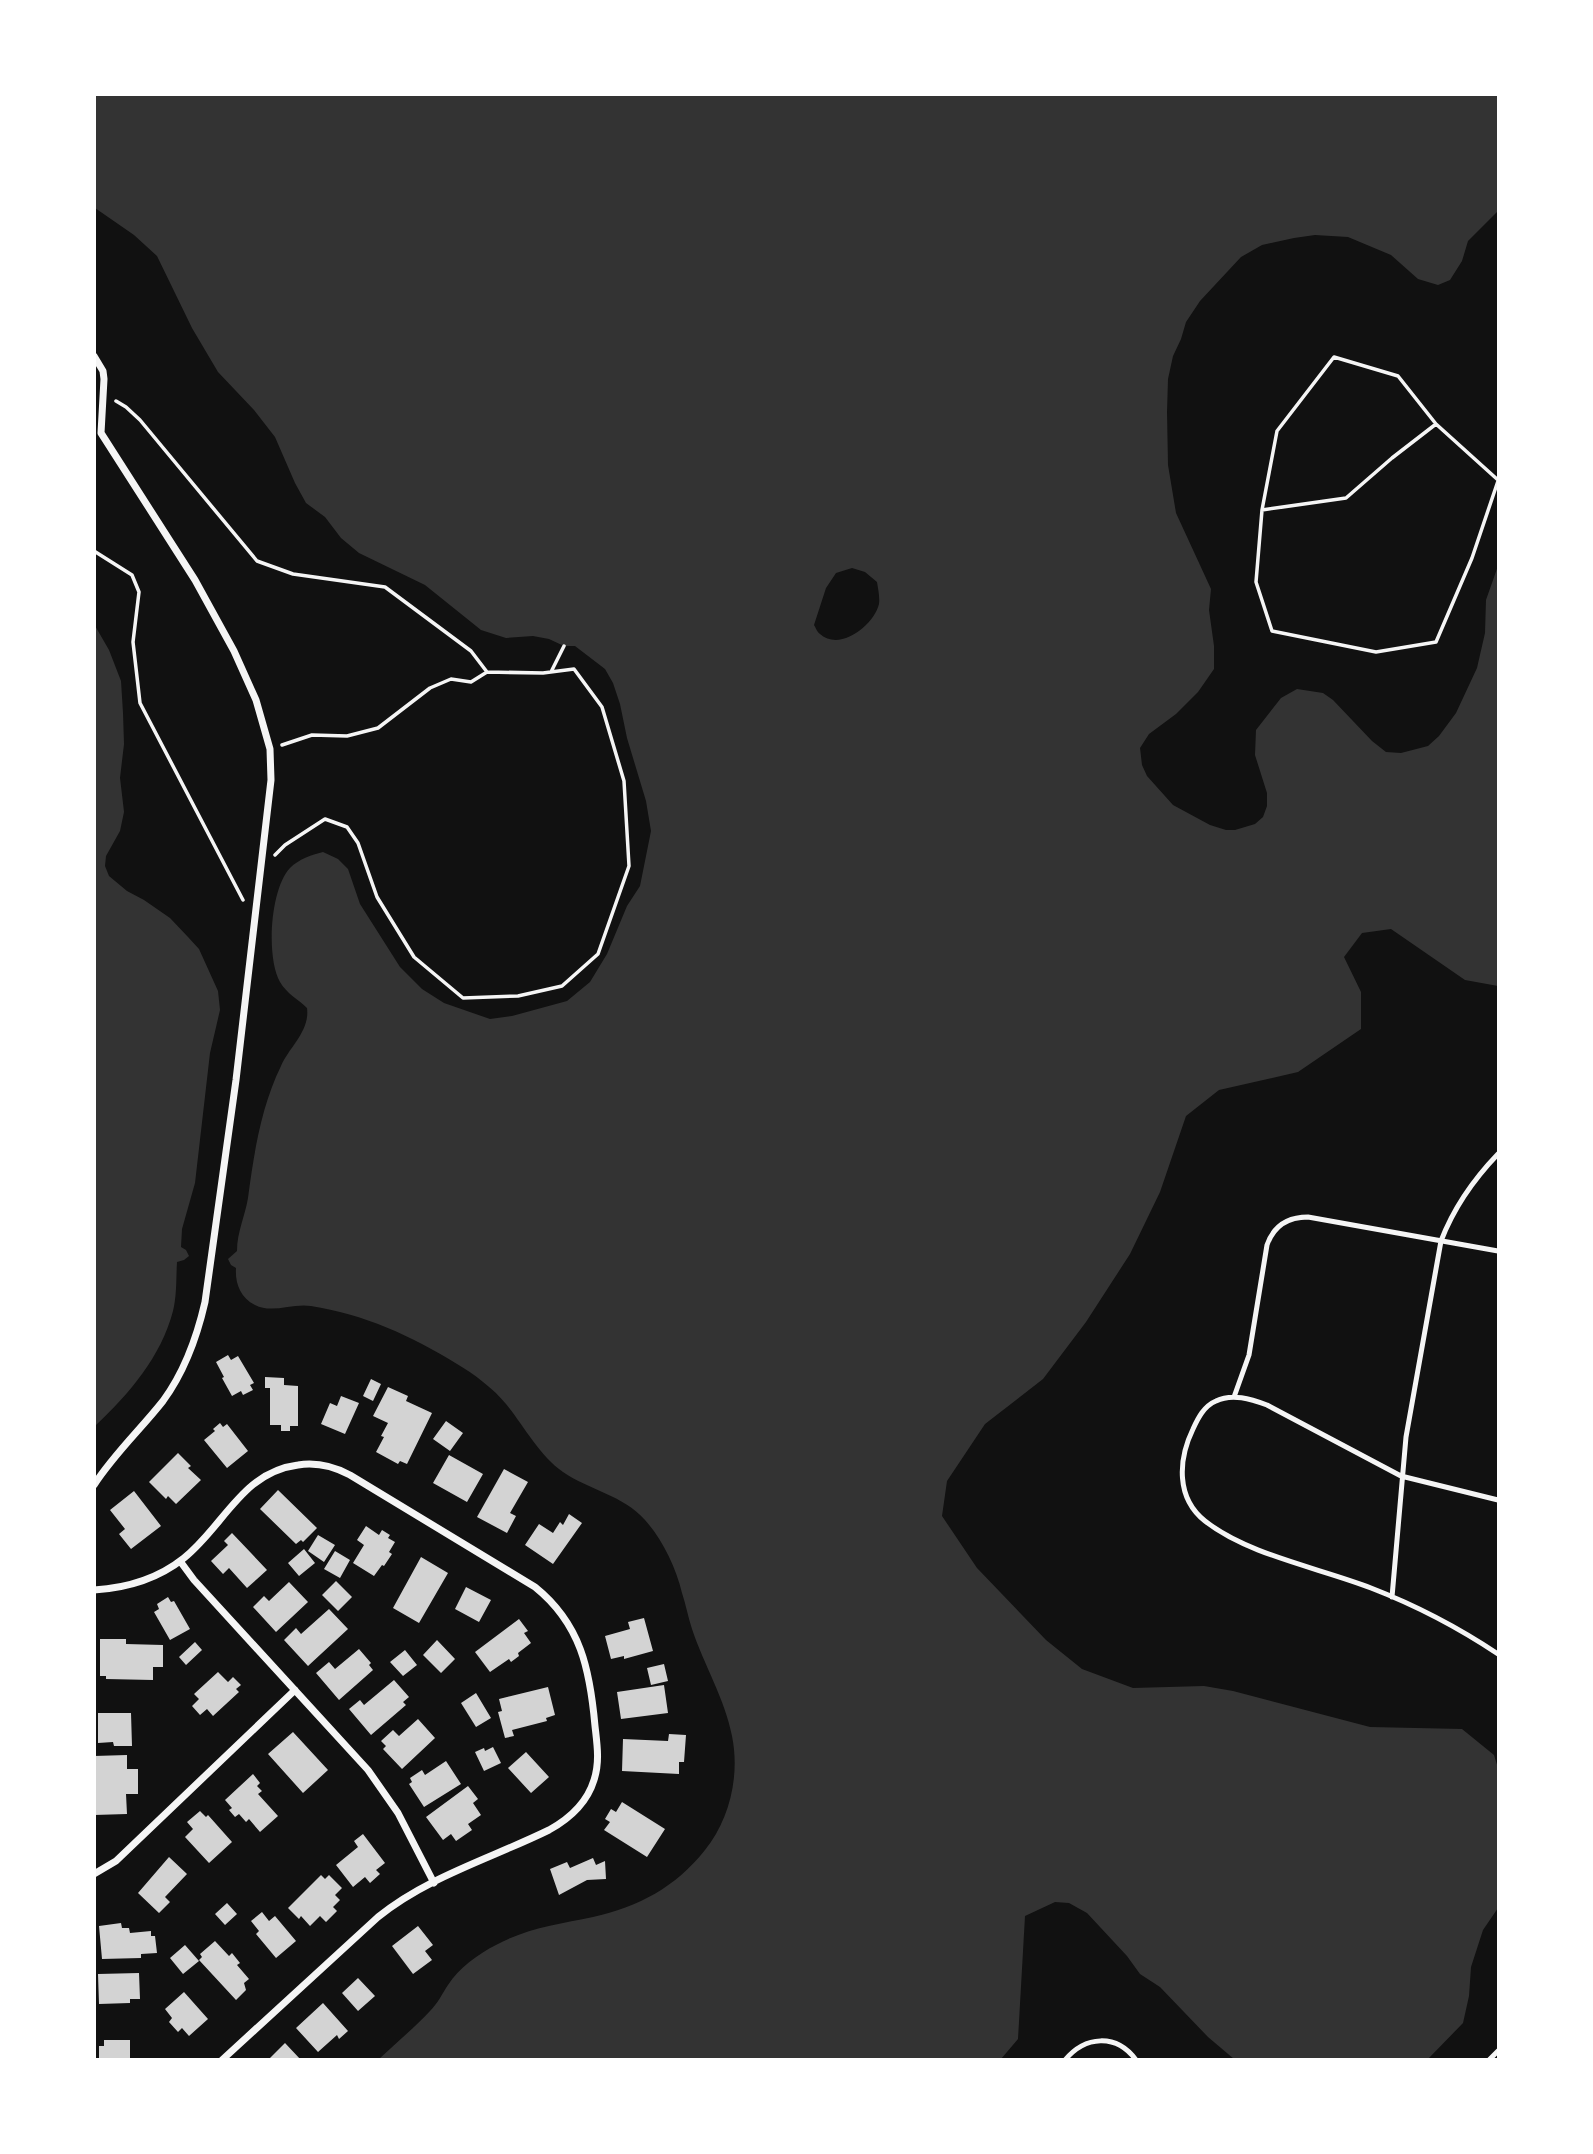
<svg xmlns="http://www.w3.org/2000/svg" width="1593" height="2154" font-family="'Titillium Web',sans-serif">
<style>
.water{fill:#333;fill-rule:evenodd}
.building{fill:#d3d3d3}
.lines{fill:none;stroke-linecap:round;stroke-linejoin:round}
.path{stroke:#f5f5f5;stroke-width:3.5}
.service{stroke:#f5f5f5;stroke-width:5}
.minor{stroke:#f5f5f5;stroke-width:7}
</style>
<rect width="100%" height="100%" fill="#111"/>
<path class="water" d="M95,95H1498V211L1468,241L1462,261L1450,280L1438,285L1418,279L1391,255L1348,237L1315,235L1294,238L1262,245L1241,257L1200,301L1186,322L1181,339L1173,356L1168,379L1167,412L1168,465L1176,513L1211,589L1209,610L1214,646V669L1198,692L1176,714L1149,734L1140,748L1142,765L1147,776L1173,805L1210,825L1226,830H1235L1255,824L1263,817L1267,806V793L1255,755L1256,730L1281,698L1297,689L1323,693L1333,700L1372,741L1386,752L1401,753L1428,746L1439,736L1456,713L1477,668L1485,633L1486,600L1498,566V986L1465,980L1391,929L1362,933L1344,957L1361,992V1029L1298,1072L1219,1090L1186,1116L1160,1192L1130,1254L1086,1322L1043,1379L985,1424L947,1481L942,1516L977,1568L1046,1640L1082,1669L1133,1688L1204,1686L1233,1691L1370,1727L1462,1729L1494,1755L1498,1768V1908L1483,1930L1471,1967L1469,1996L1463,2023L1428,2059H1234L1208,2037L1160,1987L1140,1974L1127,1956L1087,1913L1069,1903L1055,1902L1025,1916L1018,2039L1001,2059H379C396,2043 414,2028 430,2011C438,2003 442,1994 448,1985C459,1968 478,1954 496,1945C527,1928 560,1924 593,1917C638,1907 676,1887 705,1850C730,1819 740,1775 732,1736C725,1699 704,1665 692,1629C688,1617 686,1605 682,1593C676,1567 662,1539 645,1520C623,1495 589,1490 563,1472C539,1455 524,1426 506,1404C494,1389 474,1374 457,1364C412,1336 363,1314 311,1306C292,1303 272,1314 255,1305C240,1297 235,1283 236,1268L231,1265L228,1259L237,1251C237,1232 245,1216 248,1198C254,1153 261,1107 281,1066C290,1046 310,1031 307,1008C298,999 287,994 280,982C266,958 270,889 290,868C299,859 311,855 323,852L338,859L348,869L360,904L400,967L422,989L444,1003L490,1019L512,1016L567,1001L590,982L607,954L627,906L640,886L651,831L646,801L627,738L620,704L613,683L605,669L575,646H564L549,639L533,636L506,638L481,630L425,585L359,553L341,538L325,517L306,503L295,483L275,437L254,410L218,372L192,328L157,256L134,235L95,208ZM852,568L865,572L877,582C878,589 880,597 879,604C874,625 840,652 820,634C817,632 816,628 814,625L826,588L836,573Z
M94,624L109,650L121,681L123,713L124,744L120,778L124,812L120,831L106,856L105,866L109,876L127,891L144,900L170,918L188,937L199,949L218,991L220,1010L210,1053L195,1183L182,1229L181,1247L186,1250L189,1256L184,1260L177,1262C176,1278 177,1295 173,1311C161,1357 129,1394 95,1426Z"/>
<path class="building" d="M228,1355L231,1360L238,1356L254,1383L250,1385L253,1390L243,1395L241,1391L232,1396L222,1378L224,1377L216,1362Z
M265,1377L284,1378V1385L298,1386V1426H290V1431H281V1425H270V1388H265Z
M371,1379L381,1384L373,1401L363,1396Z
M388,1387L408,1396L406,1401L432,1413L407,1464L400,1461L398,1464L376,1452L384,1437L381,1436L388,1423L373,1416Z
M341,1396L359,1403L345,1434L321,1424L330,1403L337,1406Z
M446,1421L463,1433L450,1451L433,1439Z
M220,1423L223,1427L227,1424L248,1451L227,1468L204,1440L215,1431L213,1429Z
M178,1453L191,1466L188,1468L201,1480L176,1504L168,1496L166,1499L149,1482Z
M449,1455L483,1474L467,1502L433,1483Z
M504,1469L528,1482L510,1513L516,1516L507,1533L477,1517Z
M278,1490L317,1528L303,1542L301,1540L296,1544L260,1509Z
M134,1491L161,1526L131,1549L119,1534L125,1529L110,1510Z
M569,1514L582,1523L553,1564L525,1545L539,1524L553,1533L560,1522L563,1525Z
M366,1526L379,1535L382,1530L390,1535L388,1538L395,1542L389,1552L392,1554L384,1566L382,1565L374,1576L353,1563L364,1545L357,1540Z
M232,1533L267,1570L247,1588L229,1568L223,1574L211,1561L228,1545L224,1541Z
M318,1535L335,1545L324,1562L308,1551Z
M304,1549L315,1563L299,1576L288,1563Z
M335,1551L350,1560L340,1578L324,1569Z
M421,1557L448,1573L419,1623L393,1608Z
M336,1581L352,1597L338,1611L322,1595Z
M289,1582L308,1602L276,1632L253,1607L264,1596L269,1601Z
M466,1587L491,1600L479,1622L455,1609Z
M168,1597L171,1602L174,1601L190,1629L170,1640L154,1612L159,1609L157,1604Z
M329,1609L348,1629L308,1666L284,1640L296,1628L301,1634Z
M644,1618L653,1651L624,1659V1656L611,1659L605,1636L630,1629L628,1622Z
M519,1619L528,1631L524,1633L531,1643L518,1653L519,1656L511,1662L509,1659L490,1672L475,1652Z
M100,1639H126V1644L163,1645V1667H153V1680L106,1679V1676H100Z
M437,1640L455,1659L441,1673L423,1655Z
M195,1642L202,1650L186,1665L179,1657Z
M359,1649L371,1663L369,1665L373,1670L339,1700L316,1673L329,1662L335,1669Z
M405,1650L417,1665L403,1676L390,1662Z
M664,1664L668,1681L651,1685L647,1668Z
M218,1672L228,1682L233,1677L241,1685L236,1689L239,1692L213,1716L207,1709L200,1715L192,1706L199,1699L194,1694Z
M394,1680L409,1697L403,1702L406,1705L371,1735L349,1709L360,1700L364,1705Z
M664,1685L668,1713L621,1719L617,1692Z
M548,1687L555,1715L546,1718L547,1721L512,1730L514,1736L505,1738L498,1712L502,1711L499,1699Z
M476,1693L491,1718L476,1727L461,1703Z
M98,1713H131L132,1746H114L113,1742L98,1743Z
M418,1719L435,1738L402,1769L383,1749L386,1746L381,1741L393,1730L399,1736Z
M293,1732L328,1770L303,1793L268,1754Z
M669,1734L686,1735L684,1762H679V1774L622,1771L623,1739L668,1741Z
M493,1747L501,1763L484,1771L475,1752L484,1748L485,1751Z
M526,1752L549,1777L531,1793L508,1768Z
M127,1755V1769H138V1794H126L127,1814L94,1815V1756Z
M446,1761L461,1784L424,1807L409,1784L412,1782L410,1778L422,1770L425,1775Z
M253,1774L260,1783L257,1786L262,1791L258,1794L278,1816L260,1832L249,1819L246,1822L239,1814L235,1817L229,1810L232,1808L225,1800Z
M468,1786L478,1799L473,1803L481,1815L468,1824L472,1830L456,1841L451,1834L443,1840L426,1817Z
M622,1802L665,1829L647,1857L604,1830L610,1822L605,1819L611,1809L616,1812Z
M200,1811L206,1817L208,1815L232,1842L209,1863L185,1837L193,1829L187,1822Z
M363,1834L385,1863L376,1870L380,1874L370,1883L365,1877L353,1887L336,1865L358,1847L354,1841Z
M169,1857L187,1874L165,1897L170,1902L159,1913L138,1893Z
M593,1858L596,1865L605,1861L606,1879L587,1880L559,1895L550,1869L567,1862L570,1868Z
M321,1875L325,1879L329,1875L342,1888L335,1895L340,1900L333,1907L337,1911L326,1922L320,1916L310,1926L301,1916L299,1919L288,1908Z
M227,1903L237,1914L225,1925L215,1914Z
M262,1912L269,1921L275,1916L296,1941L276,1958L256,1934L259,1931L251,1921Z
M121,1923L122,1928H129L130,1933L151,1931V1936H155L157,1953L141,1954V1958L102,1959L99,1926Z
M418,1926L433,1945L425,1951L432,1960L413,1974L392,1946Z
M215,1941L229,1956L232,1953L240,1963L237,1965L249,1979L244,1983L246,1990L236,2000L199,1960L202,1957L200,1954Z
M185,1945L199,1961L183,1974L170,1958Z
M139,1973L140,1999H130V2003L99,2004L98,1974Z
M358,1978L375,1996L358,2011L342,1993Z
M184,1992L208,2019L189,2036L182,2028L178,2032L169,2022L172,2018L165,2009Z
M323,2003L348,2031L339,2039L337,2035L318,2052L296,2028Z
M104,2040H130V2060H99V2046H104Z
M285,2043L301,2060H268Z"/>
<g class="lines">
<path class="path" d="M116,401L126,407L140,420L257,561L293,574L385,587L471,651L487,672L543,673L574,669L602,707L624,781L629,866L598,954L562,986L518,996L463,998L414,957L377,897L358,843L347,827L325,819L285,845L275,855
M1498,480L1436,424L1398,376L1334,357L1277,431L1262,510L1256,582L1272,631L1376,652L1436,642L1472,558L1498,481
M1262,510L1346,498L1392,458L1436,424
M94,551L132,575L139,592L133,642L140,703L243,900
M551,672L564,646
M282,745L312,735L347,736L378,728L430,688L451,679L471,682L487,672"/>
<path class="service" d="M1234,1397L1249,1355L1267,1245C1274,1225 1288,1217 1308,1217L1498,1251
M1498,1500L1401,1476L1267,1405C1251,1399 1232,1393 1216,1401C1204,1406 1198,1418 1193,1429C1178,1460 1176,1498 1205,1521C1248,1555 1320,1568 1371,1588C1415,1605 1459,1628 1498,1654
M1392,1597L1406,1437L1441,1241C1454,1207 1473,1180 1498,1154
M1065,2060C1085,2036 1116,2033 1136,2060
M1489,2060L1498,2051"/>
<path class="minor" d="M94,356L103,371L104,379L101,433L195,580L234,651L256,700L270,749L271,780L236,1080L205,1302C197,1337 185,1371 163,1401C141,1429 114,1454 94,1485
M180,1561L194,1580L368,1770L398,1813L434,1883
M94,1590C127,1588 159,1578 184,1558C224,1526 242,1472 298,1465C317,1462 333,1466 350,1475L535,1587C581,1624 590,1670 595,1726C597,1744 600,1762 594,1780C587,1803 569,1819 549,1830C492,1858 427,1877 378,1917L222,2060
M94,1874L116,1861L295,1690"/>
</g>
<rect width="1593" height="2154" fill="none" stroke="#ffffff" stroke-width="192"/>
</svg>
